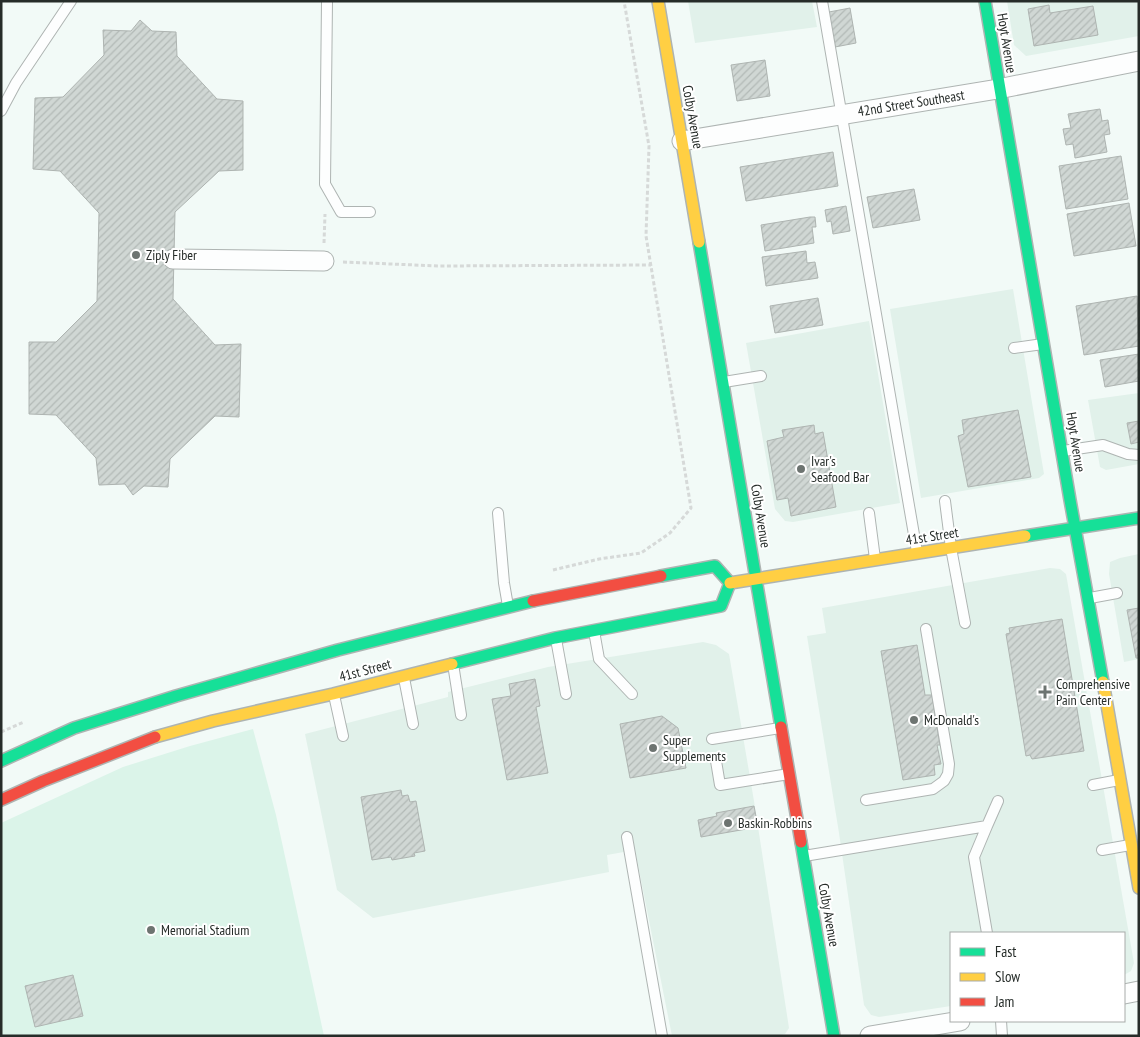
<svg xmlns="http://www.w3.org/2000/svg" width="1140" height="1037" font-family="'PT Sans Narrow',sans-serif">
<style>
.built{fill:#e1f1ea}
.green{fill:#dbf4e9}
.building{fill:url(#building-hatch);stroke:#aeb4b1}
.lines{fill:none;stroke-linecap:round;stroke-linejoin:round}
.lane-casing{stroke:#aeb4b2;stroke-width:12}
.street-casing{stroke:#aeb4b2;stroke-width:21}
.fast-casing{stroke:#aeb4b2;stroke-width:14}
.slow-casing{stroke:#aeb4b2;stroke-width:14}
.jam-casing{stroke:#aeb4b2;stroke-width:14}
.path{stroke:#d6d9d8;stroke-width:3;stroke-dasharray:4 2.5;stroke-linecap:butt}
.lane{stroke:#fdfefe;stroke-width:10}
.street{stroke:#fdfefe;stroke-width:19}
.fast{stroke:#16e098;stroke-width:11}
.slow{stroke:#ffcf43;stroke-width:11}
.jam{stroke:#f24e42;stroke-width:11}
.poi-dot{fill:#6d7471;stroke:#fff;stroke-width:2}
.labels{text-anchor:middle;dominant-baseline:central;stroke-width:4;stroke-linejoin:round;paint-order:stroke}
.street-label{font-size:14px;fill:#262c29;stroke:#fff}
.poi-label{font-size:14px;fill:#262c29;stroke:#fff;text-anchor:start}
</style>
<defs>
<pattern id="building-hatch" width="6" height="6" patternUnits="userSpaceOnUse" patternTransform="scale(1.25)"><rect width="6" height="6" fill="#d0d7d4"/><path d="M-1 1l2-2M0 6l6-6M5 7l2-2" fill="none" stroke="#b2b9b6"/></pattern>
</defs>
<rect width="100%" height="100%" fill="#f2faf7"/>
<path class="built" d="M688,1H812L817,27L695,43Z
M1007,1H1139V36L1026,56L1014,45Z
M1013,289L1044,474L1039,478L921,498L890,309Z
M869,321L900,503L793,522L785,521L775,509L746,343Z
M1139,393V464L1106,470L1100,467L1088,400Z
M1139,554V659L1124,662L1109,574L1110,562L1120,558Z
M1050,568L1060,569L1066,574L1134,963L1131,971L1124,975V933H951V1006L879,1017L871,1015L864,1005L839,833L807,636L826,633L822,608Z
M703,642L716,645L729,654L754,801L789,1028L785,1034L775,1036H672L635,850L607,855L609,872L373,918L337,890L305,734L448,697V692L548,667Z"/>
<path class="green" d="M253,729L276,815L324,1036H1V823L123,767L190,746Z"/>
<path class="building" d="M1049,5L1050,13L1093,6L1098,35L1034,46L1028,9Z
M850,8L856,43L835,47L829,12Z
M140,20L152,31L176,32L177,56L217,99L243,101V170L219,171L175,212L173,299L215,345L241,344L239,417L215,416L170,459L168,487L144,486L133,495L125,484L99,485L96,458L56,415L29,414V342H56L97,301L99,213L60,171L33,169L35,98L63,97L104,55L103,30L131,31Z
M765,60L770,96L737,101L731,65Z
M1100,109L1102,121L1108,120L1110,134L1104,135L1107,152L1075,158L1073,144L1066,145L1063,129L1071,128L1068,114Z
M833,152L838,186L746,201L740,167Z
M1121,156L1128,199L1066,209L1059,166Z
M914,189L920,220L873,228L867,197Z
M1129,203L1136,246L1074,256L1067,214Z
M846,206L850,231L833,234L831,221L827,222L825,210Z
M810,217H815L816,227H812L814,243L765,251L761,225Z
M806,251L807,263L815,262L818,278L766,286L762,257Z
M1137,296L1139,346L1084,355L1076,306Z
M818,298L823,325L775,333L770,306Z
M1139,354V381L1105,387L1100,360Z
M1018,410L1031,477L968,487L958,436L964,434L962,420Z
M1139,421V442L1131,444L1127,423Z
M814,425L815,434L823,432L836,507L791,516L788,498L777,500L767,441L784,437L782,430Z
M1139,608V658H1136L1127,610Z
M1062,619L1084,751L1032,759L1030,755L1026,756L1006,634L1010,633L1009,628Z
M917,645L925,695H932L940,745H937L941,764L934,765L935,775L903,780L881,651Z
M535,679L540,706L536,707L548,773L507,780L492,699L511,696L509,684Z
M662,716L678,728L686,768L630,778L620,724Z
M401,790L402,796L408,795L410,802L416,801L425,851L414,853L415,856L392,860L391,857L372,860L361,797Z
M754,806L758,827L701,837L698,820L717,816L716,813Z
M73,975L83,1016L35,1027L25,986Z"/>
<g class="lines">
<g class="lane-casing">
<path id="lane" d="M327,1L325,184L341,212H370
M822,1L917,552
M1,111L16,83L71,1
M1014,348L1043,344
M724,382L761,376
M1063,451L1103,445L1128,454L1139,455
M945,501L951,548L965,623
M498,513L504,583L508,606
M869,513L875,559
M1090,598L1117,593
M594,631L599,659L632,694
M556,639L566,694
M453,664L461,715
M404,678L413,724
M334,695L343,736
M712,739L780,728
M716,761L720,785L789,774
M1093,785L1119,780
M866,800L933,789L944,781L948,774L949,764L926,629
M987,826L998,801
M627,837L662,1036
M1102,850L1130,845
M804,856L987,826L974,857L987,933
M1001,1021L1002,1036"/>
</g>
<g class="street-casing">
<path id="street" d="M682,141L998,89L1139,61
M173,259L324,261
M1124,994L1139,991
M870,1036L960,1021"/>
</g>
<g class="fast-casing">
<path id="fast" d="M985,1L1070,500L1103,682
M699,242L781,727
M1025,536L1139,518
M661,576L715,566L730,583
M452,664L555,638L721,606L730,583
M1,761L74,728L176,696L338,650L533,601
M801,842L834,1036"/>
</g>
<g class="slow-casing">
<path id="slow" d="M658,1L699,242
M730,583L1025,536
M1103,682L1139,888
M155,737L213,721L333,694L452,664"/>
</g>
<g class="jam-casing">
<path id="jam" d="M533,601L661,576
M781,727L801,842
M1,800L43,781L155,737"/>
</g>
<path class="path" d="M324,243L325,214
M343,262L439,266L651,265
M553,570L599,559L641,553L670,533L691,508L646,236L649,146L624,1
M1,732L24,722"/>
<use href="#lane" class="lane"/>
<use href="#street" class="street"/>
<use href="#fast" class="fast"/>
<use href="#slow" class="slow"/>
<use href="#jam" class="jam"/>
</g>
<g class="poi-dot">
<circle cx="136" cy="255" r="5"/>
<circle cx="801" cy="469" r="5"/>
<path d="M1042.5 684.5h5v5h5v5h-5v5h-5v-5h-5v-5h5z"/>
<circle cx="914" cy="720" r="5"/>
<circle cx="653" cy="748" r="5"/>
<circle cx="728" cy="823" r="5"/>
<circle cx="151" cy="930" r="5"/>
</g>
<g class="labels">
<g class="street-label">
<text transform="translate(1007 43) rotate(81)">Hoyt Avenue</text>
<text transform="translate(911 103) rotate(-9)">42nd Street Southeast</text>
<text transform="translate(693 117) rotate(80)">Colby Avenue</text>
<text transform="translate(1076 442) rotate(81)">Hoyt Avenue</text>
<text transform="translate(761 516) rotate(81)">Colby Avenue</text>
<text transform="translate(932 536) rotate(-9)">41st Street</text>
<text transform="translate(365 670) rotate(-15)">41st Street</text>
<text transform="translate(829 915) rotate(80)">Colby Avenue</text>
</g>
<g class="poi-label">
<text x="146" y="255">Ziply Fiber</text>
<text x="811" y="461">Ivar's<tspan x="811" dy="16">Seafood Bar</tspan></text>
<text x="1056" y="684">Comprehensive<tspan x="1056" dy="16">Pain Center</tspan></text>
<text x="924" y="720">McDonald's</text>
<text x="663" y="740">Super<tspan x="663" dy="16">Supplements</tspan></text>
<text x="738" y="823">Baskin-Robbins</text>
<text x="161" y="930">Memorial Stadium</text>
</g>
</g>
<rect width="1140" height="1037" fill="none" stroke="#262c29" stroke-width="5"/>
<rect x="950" y="932" width="175" height="90" fill="#ffffff" stroke="#a8aba9"/>
<rect x="960" y="948" width="25" height="8" fill="#16e098" stroke="#a8aba9"/>
<text x="995" y="957" font-size="15" fill="#262c29">Fast</text>
<rect x="960" y="973" width="25" height="8" fill="#ffcf43" stroke="#a8aba9"/>
<text x="995" y="982" font-size="15" fill="#262c29">Slow</text>
<rect x="960" y="998" width="25" height="8" fill="#f24e42" stroke="#a8aba9"/>
<text x="995" y="1007" font-size="15" fill="#262c29">Jam</text>
</svg>
